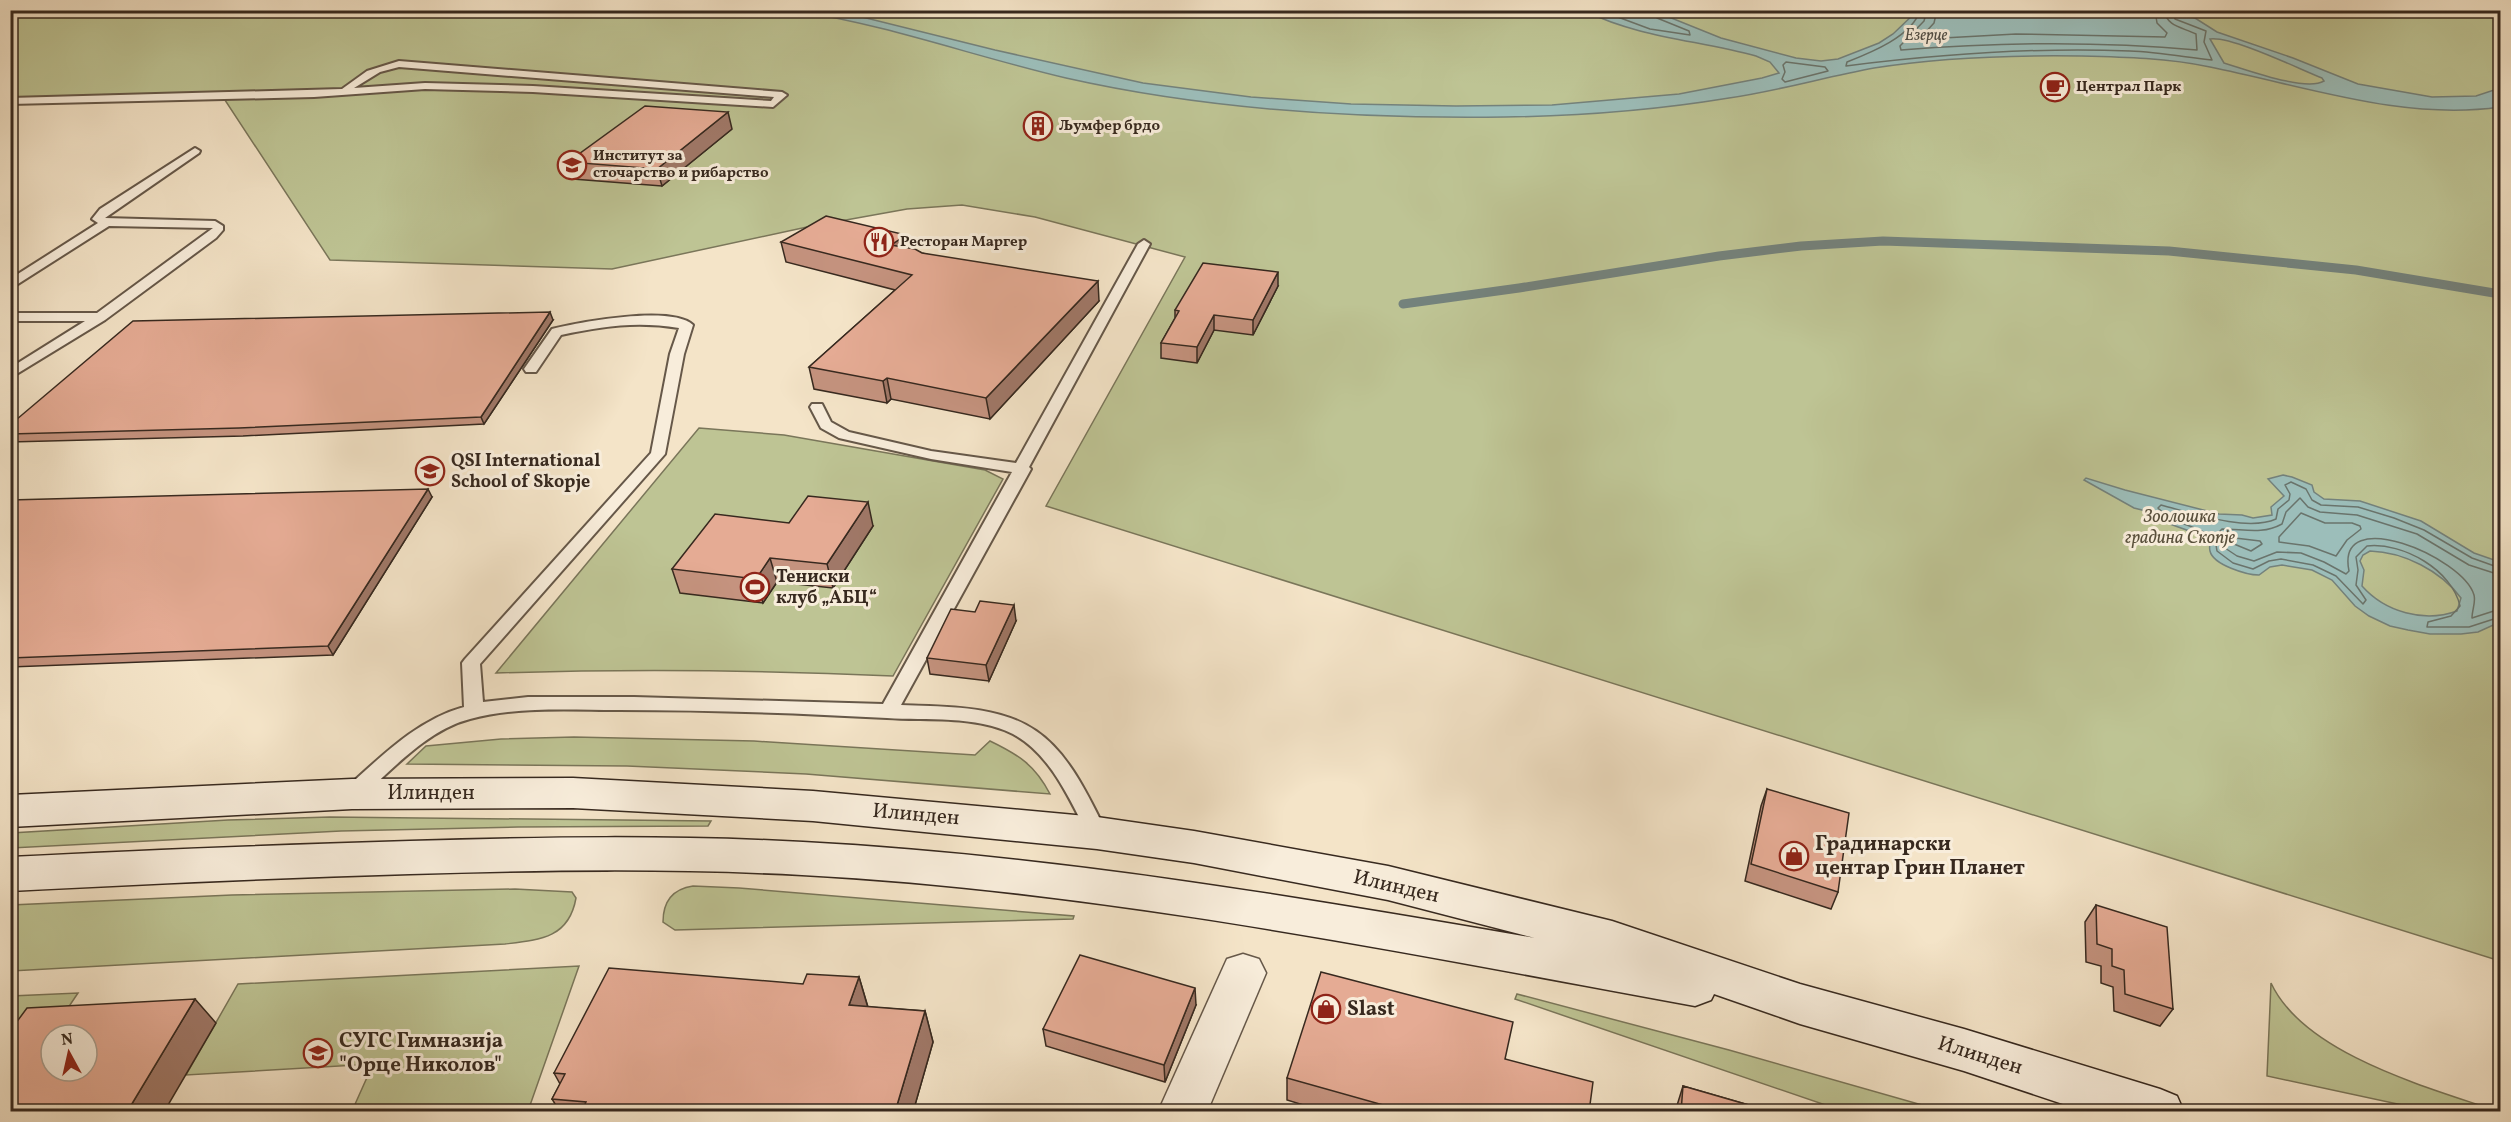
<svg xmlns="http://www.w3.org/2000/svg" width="2511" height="1122" font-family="Vollkorn,serif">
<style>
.green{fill:#bec494;stroke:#7a765a;stroke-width:1.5}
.water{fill:#9cbeba;stroke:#74827c;stroke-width:1.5;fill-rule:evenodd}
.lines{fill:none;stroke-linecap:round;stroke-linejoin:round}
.shore{stroke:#6a746c;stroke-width:1.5}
.stream{stroke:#74827c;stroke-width:9}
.lane-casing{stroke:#665849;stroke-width:4}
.street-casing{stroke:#665849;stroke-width:3}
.secondary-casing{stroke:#37291f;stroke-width:3}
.lane{fill:#f8eddb;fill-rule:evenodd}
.street{fill:#f8eddb;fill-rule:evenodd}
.secondary{fill:#f8eddb;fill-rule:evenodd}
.wall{fill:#c5937f;stroke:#37291f;stroke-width:1.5}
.shaded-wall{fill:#a07868;stroke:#37291f;stroke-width:1.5}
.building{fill:#e5ab94;stroke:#37291f;stroke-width:1.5;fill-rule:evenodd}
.labels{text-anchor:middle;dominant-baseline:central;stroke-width:6;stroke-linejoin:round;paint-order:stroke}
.far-poi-label{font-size:15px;font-weight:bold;fill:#37291f;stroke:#f8eddb;text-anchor:start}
.far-water-label{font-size:16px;font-style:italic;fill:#504e46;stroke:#f8eddb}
.poi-label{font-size:18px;font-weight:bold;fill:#37291f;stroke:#f8eddb;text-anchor:start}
.park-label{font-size:18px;font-style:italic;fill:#59503c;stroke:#f8eddb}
.near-street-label{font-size:21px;fill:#37291f;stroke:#f8eddb}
.near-poi-label{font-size:21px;font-weight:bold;fill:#37291f;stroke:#f8eddb;text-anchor:start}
</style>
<rect width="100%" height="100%" fill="#f4e4c8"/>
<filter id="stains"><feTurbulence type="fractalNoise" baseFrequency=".00333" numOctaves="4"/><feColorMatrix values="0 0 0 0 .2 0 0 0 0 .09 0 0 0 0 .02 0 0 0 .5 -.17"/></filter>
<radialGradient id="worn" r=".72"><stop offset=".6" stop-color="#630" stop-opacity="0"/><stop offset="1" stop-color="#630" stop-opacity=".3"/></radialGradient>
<path class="green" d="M10,11H2500V961L1046,506L1185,257L1035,217L962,205L907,209L807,227L612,269L330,260L223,97L11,99Z
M699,428L784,435L985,470L1003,479L893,676C760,670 628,669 496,673Z
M574,737L754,741L975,755L990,741C1019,755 1035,765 1050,794L806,774L627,766L407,764L426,746L501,739Z
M330,817L711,821L708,826L518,827L341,831L11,848V833L228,820Z
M693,886L739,888L1074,916L1073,919L675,930L663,922C663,901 673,889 693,886Z
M515,889L572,892L576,898C569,938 540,940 505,944L11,971V905L232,895Z
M579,966L528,1111H352L373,1064L186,1075L238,984Z
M2271,983C2304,1054 2427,1087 2497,1111H2430L2267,1076Z
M78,993L39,1051L11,1052V996Z
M1517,994L1729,1050L1943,1111H1843L1515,999Z"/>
<path class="water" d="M797,11H838L995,50L1143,83L1251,97L1351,104L1456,106L1552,105L1679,94L1762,78L1779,73L1770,62L1756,56C1698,40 1640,38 1585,11H1654L1721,38L1796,58L1821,61L1838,59L1879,43L1893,34L1917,11H2167L2195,18L2217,32L2293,58L2358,84L2432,97L2476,96L2500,88V107C2403,121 2305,86 2210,67C2168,58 2124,57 2081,56C2012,55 1942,57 1874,68C1825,77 1778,91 1729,98C1656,110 1580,116 1505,117C1359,119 1208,110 1066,78C976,57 888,25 797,11ZM2210,39C2232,36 2299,69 2322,78L2324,81C2305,92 2245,69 2224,63Z
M2283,475L2292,477L2312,485L2314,492L2324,499L2360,501L2421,521L2474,553L2500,562V622L2478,632L2461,634H2430L2408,630L2390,626L2369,616L2355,606L2332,580L2312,570L2282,565L2270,567L2259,575C2247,575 2213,565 2210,551C2209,548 2210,545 2210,542L2203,536L2170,524L2150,512L2134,508L2084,480L2086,478L2125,490L2219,514L2242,515L2253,518L2272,515L2271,507L2284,496L2268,479ZM2370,551C2404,552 2441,571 2461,598L2457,611C2424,623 2385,612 2362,586L2364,570L2360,561L2363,555Z"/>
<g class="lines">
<path class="shore" d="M1599,10L1650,29L1690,35L1689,31L1657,18L1654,10
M1920,10C1913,36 1870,53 1847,62L1846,66C1941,54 2034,47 2130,51C2157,52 2185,57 2212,60L2204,42L2206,31L2175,19L2172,10
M1927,10L1924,21L1900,46L1901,50C2001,42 2097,41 2197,50L2196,34C2182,27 2167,27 2164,10
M1937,10L1934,23L1923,35L1925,39L2016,34L2165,37L2167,33L2157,23L2155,10
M1786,62L1825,67L1828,71L1785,82L1782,79L1785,72L1783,65Z
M2301,513L2325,523H2352L2360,526L2361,529L2347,540L2336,556L2309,546L2279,542V537Z
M2235,538L2260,541L2262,544L2251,551L2234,544Z
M2500,568L2472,558L2424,530L2394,518L2358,507L2321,505L2312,500L2306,489L2291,482L2285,485L2290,494L2289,500L2278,509L2276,519C2247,532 2192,513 2161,505L2158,508C2173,525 2198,525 2215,539L2217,551L2233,563L2253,569L2269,561L2281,559L2313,565L2336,576L2363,604L2366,600L2356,585L2358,570L2356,557L2367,546C2403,542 2452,570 2460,606L2451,616L2428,622L2427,627H2469L2500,617
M2500,575L2469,565L2417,534L2357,515L2320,512L2308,507L2300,498L2286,512L2282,524C2262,535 2244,529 2222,529L2220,531L2225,548L2237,556L2254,561L2277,552L2301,553L2324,562L2346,574L2349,571C2335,503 2463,557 2474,595C2476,602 2472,610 2472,618L2500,609"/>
<path class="stream" d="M1403,304L1519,288L1719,256L1801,246L1883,241L2169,251L2356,270L2500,294"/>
<g class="lane-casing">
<path id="lane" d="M399,61L782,92L787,95L773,107L533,92L425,89L314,97L10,104V98L342,89L367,71ZM399,67L774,97L771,101L533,86L425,83L354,88L380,72Z
M195,148L200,151L199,153L105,218L215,221L223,226V230L216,238L105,320L10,378V368L85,321H10V313H97L213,228L109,226L10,289V279L98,223L92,219L100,209Z
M1144,240L1150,244L1029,467L1031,469L901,705C945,707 999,705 1036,731C1070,754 1089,798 1107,833L1104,839L1097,841L1090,839C1071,802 1051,754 1013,734C976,715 926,721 887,718C798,713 708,710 619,710C570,710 518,706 470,719C427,730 392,770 360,798L353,801L346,798L343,793L346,788C382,756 417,720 464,707L462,663L465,659L651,453L670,354L679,328C637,321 603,326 561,335L536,372H526L524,369L552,329C580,322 672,305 693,325L684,354L665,454L480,664L483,702L528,697H634L883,704L1012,472L931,459L839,438L821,428L810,407L812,404H822L831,422L849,432L931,451L1016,463L1138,244Z"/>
</g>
<g class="street-casing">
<path id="street" d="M1243,954L1259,959L1266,973L1207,1112H1158L1227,959Z"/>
</g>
<g class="secondary-casing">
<path id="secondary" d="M573,778L813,791L1097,817L1194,831L1388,866L1612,921L1800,984L1964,1029L2160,1089L2177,1096L2184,1112H2087L1964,1071L1800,1024L1714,994L1711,1000L1695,1006C1400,952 1103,891 802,875C672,868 541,870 410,874C277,878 144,884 10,891V857C144,850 277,845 410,841C541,837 672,835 803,842C1048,855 1292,896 1535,938L1388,900L1194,863L1097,849L813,821L573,808L352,809L10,827V795L352,779Z"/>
</g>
<use href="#lane" class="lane"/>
<use href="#street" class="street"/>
<use href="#secondary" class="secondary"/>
</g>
<path class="wall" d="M732,129L662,186L573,179L568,162Z
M906,235L909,248L922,253L1099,301L990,419L891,399L887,403L814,389L809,367L895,290L786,262L781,242Z
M1278,286L1253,335L1214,330L1197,363L1161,358V343L1175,318V310Z
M553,320L484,424L243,436L10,442V425Z
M432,497L333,655L10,667V500Z
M789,523L873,526L833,588L777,582L763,603L680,593L672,569Z
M1016,621L989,681L930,674L927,658Z
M1767,789L1838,892L1831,909L1745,881L1761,806Z
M2096,905L2173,1009L2160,1026L2114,1011L2113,987L2101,983V966L2086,962L2085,922Z
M859,977L868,1007L925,1011L933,1042L913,1112H560L552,1099L560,1084L554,1073L803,984Z
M1196,1005L1165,1082L1046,1046L1043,1029Z
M1505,1059L1589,1112H1326L1287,1100V1078Z
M1683,1086L1773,1112H1675Z"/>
<path class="shaded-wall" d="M728,112L732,129L662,186L657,169Z
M906,235L910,255L891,245Z
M1278,272V286L1253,335V320Z
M1098,281L1099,301L990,419L986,398Z
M550,312L553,320L484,424L481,417Z
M1214,315V330L1197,363V347Z
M887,378L891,399L887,403L883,381Z
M428,489L432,497L333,655L328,646Z
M868,502L873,526L833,588L827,564Z
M770,558L777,582L763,603L756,579Z
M1014,605L1016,621L989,681L986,665Z
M859,977L868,1008L849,1005Z
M1195,988L1196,1005L1165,1082L1164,1065Z
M195,999L216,1023L164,1112H127Z
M925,1011L933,1042L913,1112H895Z"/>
<path class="building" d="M645,106L728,112L657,169L568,162Z
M826,216L906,235L891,245L915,249L922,253L1098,281L986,398L887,378L883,381L809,367L912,275L781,242Z
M1203,263L1278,272L1253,320L1214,315L1197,347L1161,343L1179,311L1175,310Z
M550,312L481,417L239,428L10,434V425L133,321Z
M428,489L328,646L10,658V500Z
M808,496L868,502L827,564L770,558L756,579L672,569L715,514L789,523Z
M980,601L1014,605L986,665L927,658L951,609L975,612Z
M1767,789L1849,813L1838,892L1751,864Z
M2096,905L2167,927L2173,1009L2125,994L2124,970L2112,966V949L2097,944Z
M1080,955L1195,988L1164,1065L1043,1029Z
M609,968L803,984L807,974L859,977L849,1005L925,1011L895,1112H581L586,1102L552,1099L565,1074L554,1073Z
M1321,972L1513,1022L1505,1059L1593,1082L1589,1112H1408L1287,1078Z
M195,999L127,1112H10V1031L27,1008ZM51,1035H87V1071H51Z
M1683,1086L1773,1112H1681Z"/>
<defs>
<g id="cafe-ring" transform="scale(1.5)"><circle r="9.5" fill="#f8eddb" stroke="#8f2418" stroke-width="1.5"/><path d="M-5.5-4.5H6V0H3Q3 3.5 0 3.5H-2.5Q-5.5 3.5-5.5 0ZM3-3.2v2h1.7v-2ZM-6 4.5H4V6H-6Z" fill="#8f2418"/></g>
<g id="building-ring" transform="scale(1.5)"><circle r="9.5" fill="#f8eddb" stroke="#8f2418" stroke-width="1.5"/><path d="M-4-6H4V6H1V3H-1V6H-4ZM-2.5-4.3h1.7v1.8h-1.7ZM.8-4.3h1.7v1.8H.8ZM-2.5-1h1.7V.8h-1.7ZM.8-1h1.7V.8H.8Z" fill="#8f2418"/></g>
<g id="university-ring" transform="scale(1.5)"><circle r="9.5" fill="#f8eddb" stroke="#8f2418" stroke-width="1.5"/><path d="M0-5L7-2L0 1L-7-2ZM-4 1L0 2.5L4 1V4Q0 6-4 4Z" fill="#8f2418"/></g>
<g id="restaurant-ring" transform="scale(1.5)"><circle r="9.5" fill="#f8eddb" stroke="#8f2418" stroke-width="1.5"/><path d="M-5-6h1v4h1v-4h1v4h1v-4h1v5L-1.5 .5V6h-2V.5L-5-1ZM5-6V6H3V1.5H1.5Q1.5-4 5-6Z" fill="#8f2418"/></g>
<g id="school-ring" transform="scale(1.5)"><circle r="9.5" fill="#f8eddb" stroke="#8f2418" stroke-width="1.5"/><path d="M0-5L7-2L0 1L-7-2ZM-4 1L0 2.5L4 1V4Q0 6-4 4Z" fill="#8f2418"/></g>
<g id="stadium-ring" transform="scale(1.5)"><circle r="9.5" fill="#f8eddb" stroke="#8f2418" stroke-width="1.5"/><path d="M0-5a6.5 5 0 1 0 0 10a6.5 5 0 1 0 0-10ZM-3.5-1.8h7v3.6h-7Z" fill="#8f2418"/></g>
<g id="shop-ring" transform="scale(1.5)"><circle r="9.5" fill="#f8eddb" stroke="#8f2418" stroke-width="1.5"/><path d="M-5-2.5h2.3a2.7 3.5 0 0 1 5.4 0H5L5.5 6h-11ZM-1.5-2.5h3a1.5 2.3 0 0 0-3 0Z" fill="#8f2418"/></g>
</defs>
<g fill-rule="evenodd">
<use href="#cafe-ring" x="2055" y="87"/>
<use href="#building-ring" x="1038" y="126"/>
<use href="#university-ring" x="572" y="165"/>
<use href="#restaurant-ring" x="879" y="242"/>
<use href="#school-ring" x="430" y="471"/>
<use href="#stadium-ring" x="755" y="587"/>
<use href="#shop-ring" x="1794" y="856"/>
<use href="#shop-ring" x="1326" y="1009"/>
<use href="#school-ring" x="318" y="1053"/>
</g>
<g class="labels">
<g class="far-poi-label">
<text x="2076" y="87">Централ Парк</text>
<text x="1059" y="126">Љумфер брдо</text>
<text x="593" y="156">Институт за<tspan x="593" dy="17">сточарство и рибарство</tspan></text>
<text x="900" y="242">Ресторан Маргер</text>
</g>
<g class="far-water-label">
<text x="1926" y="36">Езерце</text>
</g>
<g class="poi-label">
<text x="451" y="461">QSI International<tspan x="451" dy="21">School of Skopje</tspan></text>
<text x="776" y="577">Тениски<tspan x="776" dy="21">клуб „АБЦ“</tspan></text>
</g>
<g class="park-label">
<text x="2180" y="517">Зоолошка<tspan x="2180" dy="21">градина Скопје</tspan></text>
</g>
<g class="near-street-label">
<text x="431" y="793">Илинден</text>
<text transform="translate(916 815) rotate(5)">Илинден</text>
<text transform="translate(1396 887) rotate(13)">Илинден</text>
<text transform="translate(1980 1056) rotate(17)">Илинден</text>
</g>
<g class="near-poi-label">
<text x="1815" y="844">Градинарски<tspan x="1815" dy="24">центар Грин Планет</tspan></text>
<text x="1347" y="1009">Slast</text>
<text x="339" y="1041">СУГС Гимназија<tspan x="339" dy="24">"Орце Николов"</tspan></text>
</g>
</g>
<rect width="2511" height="1122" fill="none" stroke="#f4e4c8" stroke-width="36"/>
<rect x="12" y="12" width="2487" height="1098" fill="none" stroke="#37291f" stroke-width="3"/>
<rect x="18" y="18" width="2475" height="1086" fill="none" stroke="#37291f" stroke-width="1.5"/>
<g transform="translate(69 1053) rotate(352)"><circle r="28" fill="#f8eddb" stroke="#ab9f90" stroke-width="1.5"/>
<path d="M0-4.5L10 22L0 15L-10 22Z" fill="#8f2418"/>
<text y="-9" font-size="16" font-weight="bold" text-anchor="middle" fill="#37291f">N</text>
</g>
<rect width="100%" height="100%" filter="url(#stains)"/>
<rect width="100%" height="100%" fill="url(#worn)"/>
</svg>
